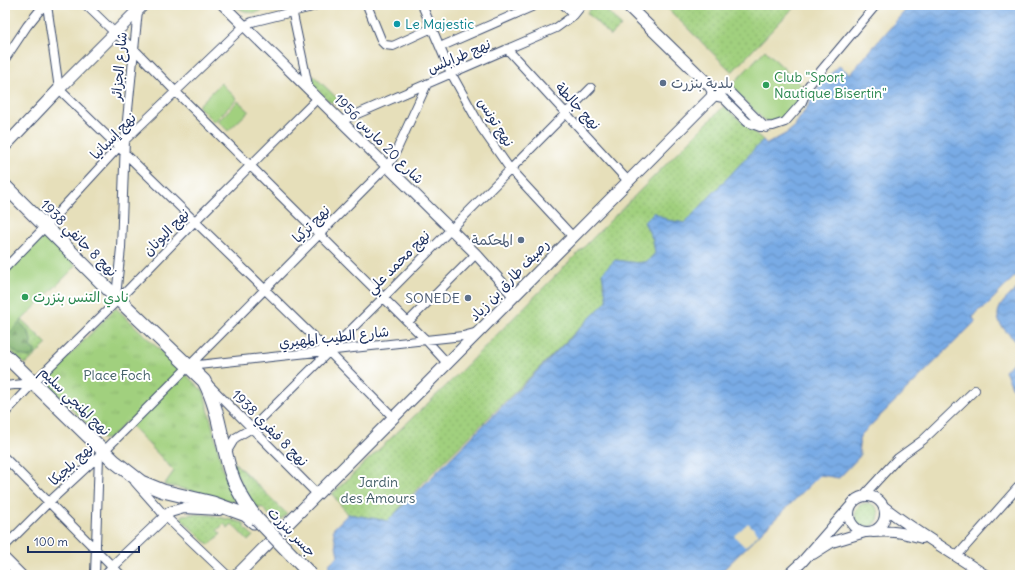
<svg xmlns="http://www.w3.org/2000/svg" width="1025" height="580" font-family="Delius,'Playpen Sans Arabic',sans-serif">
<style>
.grass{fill:url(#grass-dots);stroke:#5e806e}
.forest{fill:url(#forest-firs);stroke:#4e7066}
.park{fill:url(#park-tufts);stroke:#5e806e}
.pitch{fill:#a1d07e;stroke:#5e806e}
.water{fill:url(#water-waves);stroke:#4a6da2}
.pier{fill:#e6dfba}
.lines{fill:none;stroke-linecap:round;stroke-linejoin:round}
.minor-casing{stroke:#39496c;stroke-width:10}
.tertiary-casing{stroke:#39496c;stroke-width:12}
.secondary-casing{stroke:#39496c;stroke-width:13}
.primary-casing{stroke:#39496c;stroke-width:15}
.minor{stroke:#fff;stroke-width:8}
.tertiary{stroke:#fff;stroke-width:10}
.secondary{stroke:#fff;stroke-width:11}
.primary{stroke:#fff;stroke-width:13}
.primary-bridge-casing{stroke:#39496c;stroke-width:15;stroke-linecap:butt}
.primary-bridge{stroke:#fff;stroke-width:13}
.culture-dot{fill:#0f9aa8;stroke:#fff;stroke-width:1.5}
.service-dot{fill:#5c6f8a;stroke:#fff;stroke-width:1.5}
.leisure-dot{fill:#2e9e5b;stroke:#fff;stroke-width:1.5}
.labels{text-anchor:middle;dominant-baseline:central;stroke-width:4;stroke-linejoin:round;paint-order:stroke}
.culture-label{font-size:14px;fill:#0d838f;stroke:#fff;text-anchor:start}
.street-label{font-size:14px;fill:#1b2f5e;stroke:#fff}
.leisure-label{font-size:14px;fill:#27864d;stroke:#fff;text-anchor:start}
.service-label{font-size:14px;fill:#4e5e75;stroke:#fff;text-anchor:end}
.park-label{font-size:14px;fill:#435f68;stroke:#fff}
</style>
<defs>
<pattern id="grass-dots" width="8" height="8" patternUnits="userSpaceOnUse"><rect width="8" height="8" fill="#a1d07e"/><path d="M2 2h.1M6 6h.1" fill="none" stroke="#8ab36f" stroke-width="1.8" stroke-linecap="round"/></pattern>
<pattern id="forest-firs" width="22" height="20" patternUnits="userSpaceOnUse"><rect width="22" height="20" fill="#80b26d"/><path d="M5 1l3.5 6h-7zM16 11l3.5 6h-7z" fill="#68915d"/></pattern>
<pattern id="park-tufts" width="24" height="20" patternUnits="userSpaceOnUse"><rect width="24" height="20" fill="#a1d07e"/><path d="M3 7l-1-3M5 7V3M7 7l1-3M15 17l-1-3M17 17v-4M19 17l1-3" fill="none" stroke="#8ab36f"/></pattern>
<pattern id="water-waves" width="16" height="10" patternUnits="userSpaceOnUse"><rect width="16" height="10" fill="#79abe5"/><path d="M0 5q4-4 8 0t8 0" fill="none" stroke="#628cbd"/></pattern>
</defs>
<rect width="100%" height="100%" fill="#fff"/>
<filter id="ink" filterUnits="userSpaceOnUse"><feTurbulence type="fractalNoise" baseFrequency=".025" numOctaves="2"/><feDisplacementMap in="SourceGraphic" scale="8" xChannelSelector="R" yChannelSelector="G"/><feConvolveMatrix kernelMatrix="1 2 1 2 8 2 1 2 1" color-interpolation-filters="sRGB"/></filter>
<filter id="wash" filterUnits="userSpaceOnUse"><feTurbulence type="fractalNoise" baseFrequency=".012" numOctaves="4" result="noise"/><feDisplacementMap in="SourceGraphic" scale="16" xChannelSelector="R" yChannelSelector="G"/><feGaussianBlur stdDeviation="0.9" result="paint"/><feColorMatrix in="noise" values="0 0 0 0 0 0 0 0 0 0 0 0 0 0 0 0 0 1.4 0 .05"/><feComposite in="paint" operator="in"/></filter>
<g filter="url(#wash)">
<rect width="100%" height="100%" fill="#e6dfba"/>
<path class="grass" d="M594,5H602L621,26L611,36L587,13Z
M664,5H796L732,72Z
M314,76L339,100L337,104L328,101L312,84L311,80Z
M724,106L763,140L685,223L667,220L654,212L644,222L653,240L655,253L648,261L638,263L615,260L602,273L607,301L429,476L388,521L348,514L332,494L445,387Z
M22,320L47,344L26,364L23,363L5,345V337Z
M235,463L287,514L277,523L262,507L258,509L245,490L232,465Z
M855 515a12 12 0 1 1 24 0a12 12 0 1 1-24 0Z
M192,514L210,515L244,523V527L253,536L248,541L232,524L228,528L224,524L217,530L221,534L209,545L181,519L183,515Z"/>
<path class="forest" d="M18,321C26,327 34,338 30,347L35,350V354L29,357L19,355L5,343V328Z"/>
<path class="park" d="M234,5H270C259,16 246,14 234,5Z
M116,308L204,392L224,474L237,499L233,502L203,493L164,485L174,471L127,421L109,439H102L44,381Z"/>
<path class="pitch" d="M765,50L804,88C802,93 800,99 797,103C791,111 775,126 764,120L730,87Z
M221,83L237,99L214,122L198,106Z
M238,101L249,111L228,131L218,121Z
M44,236L76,266L5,337V274Z"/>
<path class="water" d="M910,5H1020V271L985,307C979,310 974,312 973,319L976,321L861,435L859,440L860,456L839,478L820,475L718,575H328L329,564L338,556L333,529L348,514L388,521L607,301L602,273L615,260L638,263L648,261L655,253L653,240L644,222L654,212L667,220L685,223L763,140L767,144L787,133L793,128L808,106L820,84L839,66L850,74Z
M1020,286V405L1005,371L1018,357C1018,353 1018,348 1017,344C1015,339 1008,334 1004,329C988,311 1007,298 1020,286Z"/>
<path class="pier" d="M748,523L759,534L745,547L734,536Z"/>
</g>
<g filter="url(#ink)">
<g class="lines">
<g class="minor-casing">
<path id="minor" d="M47,5L59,89L328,351L394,418
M86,5L115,33L134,49L175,91L426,340L448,364
M291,5L309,90
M367,5L382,42L385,45L393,46L432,28
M422,5L451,73L482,129L510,169L573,237
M564,5L574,15
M440,47L536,5
M507,49L628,181
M5,59L27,26L44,5
M712,88L729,91L766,128
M713,96L723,98L747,122L760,127L773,126L785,122L801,104L809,85L876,5
M341,121L556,28L574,15L582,5
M5,268L45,227L125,140L244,26L252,22L308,8L316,5
M116,297L121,248L125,140L138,10
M408,322L476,254
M189,366L426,340L463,336L478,332
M209,385L318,495
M5,386L33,383
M5,413L33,383L118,300L195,221L318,98
M226,453L235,438L252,428L383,298L591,88
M5,458L121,575
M135,482L165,516L227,575
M863,496L898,458L923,440L975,390
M5,546L48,503L104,451L189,366L387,166L393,158L427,84
M957,556L1020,485
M95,575L99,456"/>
</g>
<g class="tertiary-casing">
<path id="tertiary" d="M223,5L476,254L514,296
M849 514a18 18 0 1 1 36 0a18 18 0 1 1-36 0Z
M884,507C916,532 951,552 985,575
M873,532C892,530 904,533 922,538
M813,554L832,542L865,532
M5,559L21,575
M107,575L113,566L170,512L184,508L219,510
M788,575L802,562L850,507"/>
</g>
<g class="secondary-casing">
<path id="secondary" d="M5,146L59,89L143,5
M237,575L712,97L713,91L710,86L627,5"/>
</g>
<g class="primary-casing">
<path id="primary" d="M5,186L116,297L204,381C219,409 221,440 230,470C235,487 246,505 257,519
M5,355L114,461L141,482L163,491L213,503L246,515L254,522"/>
</g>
<use href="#minor" class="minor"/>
<use href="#tertiary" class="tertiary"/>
<use href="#secondary" class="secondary"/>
<use href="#primary" class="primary"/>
<g class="primary-bridge-casing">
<path id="primary-bridge" d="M257,519L311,575"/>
</g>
<use href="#primary-bridge" class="primary-bridge"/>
</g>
</g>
<circle class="culture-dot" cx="397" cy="24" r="4"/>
<g class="service-dot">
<circle cx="663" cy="83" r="4"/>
<circle cx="521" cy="240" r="4"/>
<circle cx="468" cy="298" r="4"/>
</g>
<g class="leisure-dot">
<circle cx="766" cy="85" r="4"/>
<circle cx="25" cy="297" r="4"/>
</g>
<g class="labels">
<g class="culture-label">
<text x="405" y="24">Le Majestic</text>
</g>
<g class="street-label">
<text transform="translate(459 56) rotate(-23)">نهج طرابلس</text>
<text transform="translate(119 66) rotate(-85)">شارع الجزائر</text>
<text transform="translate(578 106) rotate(47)">نهج جالطة</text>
<text transform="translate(496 122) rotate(58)">نهج تونس</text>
<text transform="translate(113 136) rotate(-46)">نهج إسبانيا</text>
<text transform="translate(379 139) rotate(45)">شارع 20 مارس 1956</text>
<text transform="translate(311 224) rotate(-45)">نهج تركيا</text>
<text transform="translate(166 232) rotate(-46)">نهج اليونان</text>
<text transform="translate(79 238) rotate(45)">نهج 8 جانفي 1938</text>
<text transform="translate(398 262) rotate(-45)">نهج محمد علي</text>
<text transform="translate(509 280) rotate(-46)">رصيف طارق بن زياد</text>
<text transform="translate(334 337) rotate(-6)">شارع الطيب المهيري</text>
<text transform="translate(75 401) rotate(44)">نهج المنجي سليم</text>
<text transform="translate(270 428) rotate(45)">نهج 8 فيفري 1938</text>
<text transform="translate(71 464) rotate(-43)">نهج بلجيكا</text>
<text transform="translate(292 532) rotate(46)">جسر بنزرت</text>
</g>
<g class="leisure-label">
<text x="774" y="77">Club "Sport<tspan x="774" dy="16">Nautique Bisertin"</tspan></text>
<text x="33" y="297">نادي التنس بنزرت</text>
</g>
<g class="service-label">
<text x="671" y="83" text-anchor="start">بلدية بنزرت</text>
<text x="513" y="240">المحكمة</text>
<text x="460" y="298">SONEDE</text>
</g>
<g class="park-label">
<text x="117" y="375">Place Foch</text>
<text x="378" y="482">Jardin<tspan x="378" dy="16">des Amours</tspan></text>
</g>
</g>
<rect width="1025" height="580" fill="none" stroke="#fff" stroke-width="20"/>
<path d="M28 546v6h111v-6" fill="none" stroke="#1b2f5e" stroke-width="2"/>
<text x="34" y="546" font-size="12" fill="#1b2f5e" stroke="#ffffff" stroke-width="3" paint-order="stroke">100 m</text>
</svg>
